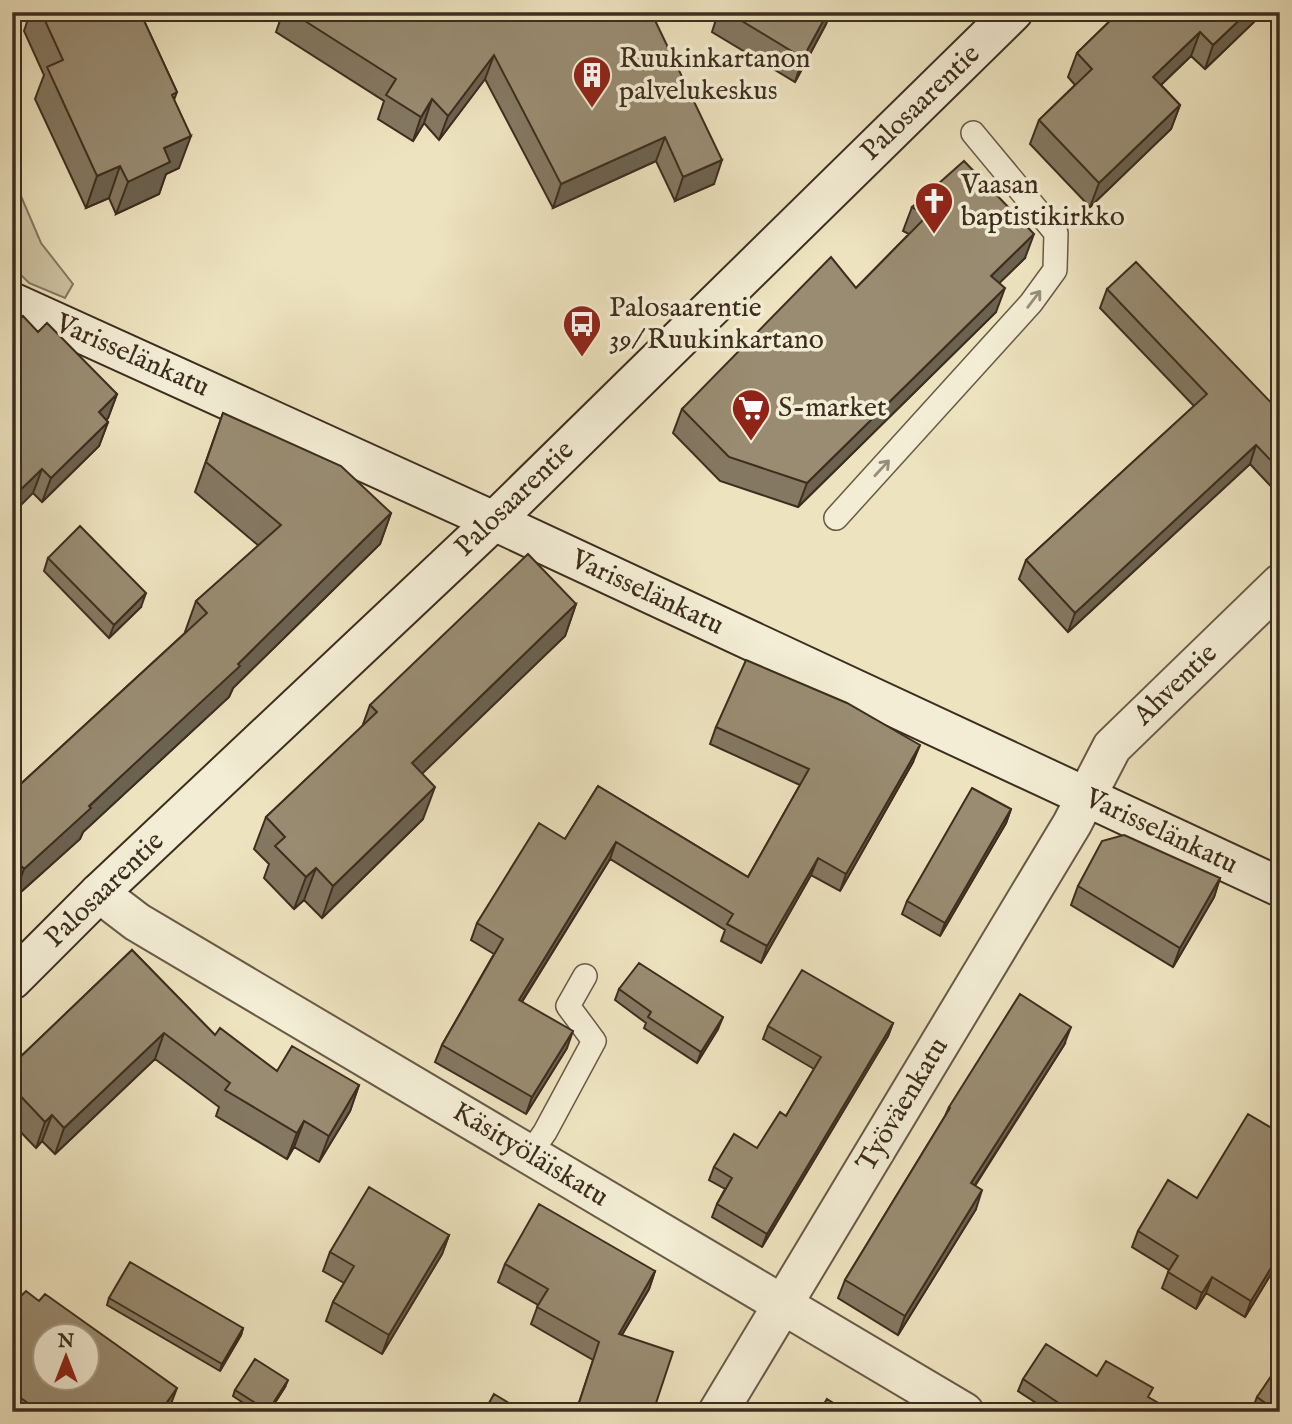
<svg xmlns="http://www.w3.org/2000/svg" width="1292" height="1424" font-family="'IM FELL English',serif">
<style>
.green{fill:#cfc4a4;stroke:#867861;stroke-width:2}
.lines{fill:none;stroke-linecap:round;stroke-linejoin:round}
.lane-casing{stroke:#695a46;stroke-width:26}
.street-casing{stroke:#695a46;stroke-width:42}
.secondary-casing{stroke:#3d2d1e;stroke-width:42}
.lane{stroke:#f3edd5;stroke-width:23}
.street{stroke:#f3edd5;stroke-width:38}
.secondary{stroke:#f3edd5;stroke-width:38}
.wall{fill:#847862;stroke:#3d2d1e;stroke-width:2}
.shaded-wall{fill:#6b6250;stroke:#3d2d1e;stroke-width:2}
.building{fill:#998c72;stroke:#3d2d1e;stroke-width:2;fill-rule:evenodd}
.oneway{stroke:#988d7a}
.labels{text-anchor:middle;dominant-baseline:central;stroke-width:7;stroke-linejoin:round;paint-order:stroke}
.poi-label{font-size:28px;fill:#3d2d1e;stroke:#f3edd5;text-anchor:start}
.street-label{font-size:28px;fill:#3d2d1e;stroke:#f3edd5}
</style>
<rect width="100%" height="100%" fill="#ede3bf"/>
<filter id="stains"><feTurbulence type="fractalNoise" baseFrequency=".00286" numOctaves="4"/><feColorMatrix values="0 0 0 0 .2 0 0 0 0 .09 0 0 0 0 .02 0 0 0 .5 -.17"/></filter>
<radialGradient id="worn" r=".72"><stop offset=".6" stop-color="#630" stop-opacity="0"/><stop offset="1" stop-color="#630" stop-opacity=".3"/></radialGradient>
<path class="green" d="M12,175L41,243L73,284L65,298L29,283L12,266Z"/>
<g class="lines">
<g class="lane-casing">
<path id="lane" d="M836,518L1031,303L1055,270L1056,233L973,133
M529,1155L545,1132L594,1041L568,1006L585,976"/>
</g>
<g class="street-casing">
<path id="street" d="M99,893L137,922L964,1412
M718,1412L1072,824L1112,747L1280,584"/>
</g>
<g class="secondary-casing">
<path id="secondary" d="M12,302L494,521L1280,887
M12,980L99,893L494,521L1013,12"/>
</g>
<use href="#lane" class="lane"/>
<use href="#street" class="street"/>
<use href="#secondary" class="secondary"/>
</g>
<path class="wall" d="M29,12H140L177,92L174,100L179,168L166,174L159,194L116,214L109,198L86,208L35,99L44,75L24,31L29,16Z
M283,12H651L714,184L675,201L656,161L553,208L485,79L439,140L424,123L413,141L378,119L384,101L276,32Z
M717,12H830L826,24L795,82L712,32L718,13Z
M1119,12H1259L1256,20L1205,69L1191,56L1161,85L1180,105L1171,129L1090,207L1030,144L1039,120L1075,85L1068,77L1077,53Z
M912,207L1025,258L999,283L996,312L798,507L720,481L673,433L682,409L856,288L909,234L903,231Z
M1107,289L1280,412V496L1250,464L1068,632L1019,579L1026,560L1194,406L1100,308Z
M38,332L117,394L108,418L106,420L108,422L99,446L42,502L33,493Z
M223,413L391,513L380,544L233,688L229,697L83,832L80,839L13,899L12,898V792L186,632H185L196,601L259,546L195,492Z
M48,558L141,607L109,638L44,571Z
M576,604L565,636L422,773L423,819L322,918L304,900L294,909L264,878L269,864L254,849L266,817L362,727L370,705Z
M716,727L913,762L840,891L811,875L761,963L721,941L725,930L610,859L522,1002L567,1048L526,1114L435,1062L442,1045L494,954L471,940L477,923L565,839L598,786L748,877L800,785L710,744Z
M1011,809L1006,823L940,936L902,914L907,901Z
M1220,878L1214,897L1173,967L1071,905L1078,886Z
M132,950L215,1035L277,1071L359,1085L350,1111L319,1162L294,1147L287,1159L216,1116L219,1107L155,1059L55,1154L42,1141L36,1148L12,1123V1065Z
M619,989L718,1029L697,1063L644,1028L646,1023L615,1000Z
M893,1023L888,1036L762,1247L712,1217L717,1204L725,1189L709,1180L714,1167L757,1148L786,1116L814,1069L763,1039L768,1026Z
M1064,1045L975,1186L976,1209L898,1335L838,1298L845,1280L945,1116L949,1107Z
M1280,1133V1272L1274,1269L1245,1317L1206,1293L1196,1309L1162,1288L1169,1270L1132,1247L1138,1231L1197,1198Z
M449,1235L442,1254L382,1354L326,1321L333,1302L344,1283L323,1271L330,1252Z
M505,1264L655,1271L649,1289L622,1335L653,1412H576L593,1360L531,1324L538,1305L498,1282Z
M12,1290L20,1297L168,1412H12Z
M109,1298L243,1328L241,1335L220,1371L107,1305Z
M1097,1376L1149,1398L1174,1412H1050L1018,1391L1023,1379Z
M285,1387L269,1412H257L233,1396L235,1390Z
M1257,1397L1280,1412H1254L1252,1410Z"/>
<path class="shaded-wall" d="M828,12H830L826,24L795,82L803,58Z
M1248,12H1259L1256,20L1205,69L1213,45Z
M1200,32L1191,56L1144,101L1153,77Z
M494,55L485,79L439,140L448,116Z
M432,99L424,123L413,141L421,117Z
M1180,105L1171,129L1090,207L1099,183Z
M191,136L179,168L166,174L159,194L116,214L128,182L164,148Z
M665,137L656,161L553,208L561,184Z
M722,160L714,184L675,201L683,177Z
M120,166L109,198L86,208L97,176Z
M1034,234L1025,258L982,300L991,276Z
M1005,288L996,312L798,507L807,483Z
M117,394L108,418L90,436L99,412Z
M108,422L99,446L42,502L51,478Z
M1256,445L1250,464L1068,632L1075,613Z
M42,469L33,493L12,514V498Z
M391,513L380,544L233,688L229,697L83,832L80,839L13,899L24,869L238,664Z
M146,593L141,607L109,638L114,625Z
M576,604L565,636L400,795L412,763Z
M920,745L913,762L840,891L846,874Z
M435,787L423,819L322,918L333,886Z
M1011,809L1006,823L940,936L945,923Z
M616,842L610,859L512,1017L519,1000Z
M818,858L811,875L761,963L767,946Z
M316,868L304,900L294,909L306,877Z
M1220,878L1214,897L1173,967L1180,948Z
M723,1017L718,1029L697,1063L701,1052Z
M893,1023L888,1036L762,1247L767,1234Z
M1071,1027L1064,1045L964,1202L971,1183Z
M573,1031L567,1048L526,1114L532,1097Z
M164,1033L155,1059L55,1154L64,1128Z
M359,1085L350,1111L319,1162L329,1136Z
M52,1115L42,1141L36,1148L45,1122Z
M304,1121L294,1147L287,1159L297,1133Z
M982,1190L976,1209L898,1335L905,1316Z
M449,1235L442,1254L382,1354L389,1335Z
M1280,1253L1274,1269L1245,1317L1251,1301Z
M655,1271L649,1289L612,1351L619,1334Z
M1212,1277L1206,1293L1196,1309L1202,1293Z
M243,1328L241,1335L220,1371L222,1364Z
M288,1380L285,1387L269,1412H267Z
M177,1388L168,1412H160Z"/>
<path class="building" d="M41,12H140L177,92L172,95L191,136L164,148L170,162L128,182L120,166L97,176L47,67L63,60Z
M291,12H651L722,160L683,177L665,137L561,184L494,55L448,116L432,99L421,117L386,95L396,79Z
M727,12H828L803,58Z
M1119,12H1248L1213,45L1200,32L1153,77L1180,105L1099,183L1039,120L1092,69L1077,53Z
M964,161L1034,234L991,276L1005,288L807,483L729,457L682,409L831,257L856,288L927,216L912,207Z
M1136,262L1280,412V470L1256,445L1075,613L1026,560L1207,394L1107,289Z
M23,316L38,332L47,323L117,394L99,412L108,422L51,478L42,469L12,498V326Z
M223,413L341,466L391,513L238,664L240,666L89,806L91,808L24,869L13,857L12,858V792L207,613L196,601L281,525L206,462Z
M80,526L146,593L114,625L48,558Z
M528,554L576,604L412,763L435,787L333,886L316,868L306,877L275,846L285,837L266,817L377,712L370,705Z
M746,660L847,703L920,745L846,874L818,858L767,946L727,924L733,914L616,842L519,1000L573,1031L532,1097L442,1045L503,939L477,923L539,823L565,839L598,786L748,877L809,769L716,727Z
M972,788L1011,809L945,923L907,901Z
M1124,835L1220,878L1180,948L1078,886L1102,841Z
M132,950L215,1035L220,1028L277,1071L292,1046L359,1085L329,1136L304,1121L297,1133L225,1090L230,1083L164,1033L64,1128L52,1115L45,1122L12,1087V1065Z
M639,963L723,1017L701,1052L648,1017L651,1012L619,989Z
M802,970L893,1023L767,1234L717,1204L732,1178L714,1167L734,1134L757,1148L780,1112L786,1116L821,1057L768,1026Z
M1020,994L1071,1027L971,1183L982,1190L905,1316L845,1280L950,1108L949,1107Z
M1248,1114L1280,1133V1253L1251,1301L1212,1277L1202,1293L1168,1272L1178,1256L1138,1231L1168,1180L1197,1198Z
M369,1187L449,1235L389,1335L333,1302L354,1266L330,1252Z
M539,1204L655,1271L619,1334L673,1352L653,1412H576L599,1342L537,1307L548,1289L505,1264Z
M130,1262L243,1328L222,1364L109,1298Z
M12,1290L20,1297L26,1291L39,1301L45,1294L177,1388L160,1412H41L12,1392ZM46,1336H88V1378H46Z
M1046,1344L1097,1376L1106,1361L1153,1388L1148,1397L1174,1412H1072L1023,1379Z
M255,1359L288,1380L268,1411L235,1390Z
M1280,1363V1412H1278L1257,1397Z
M494,1394L524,1412H484Z
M827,1399L848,1412H819Z"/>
<defs><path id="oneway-shaft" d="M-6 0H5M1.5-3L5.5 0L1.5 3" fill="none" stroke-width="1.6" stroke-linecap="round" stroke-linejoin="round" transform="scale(1.75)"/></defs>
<g class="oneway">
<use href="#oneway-shaft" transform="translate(1034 299) rotate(-53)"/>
<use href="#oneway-shaft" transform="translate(882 468) rotate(-47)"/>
</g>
<defs>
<g id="building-pin" transform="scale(2.0125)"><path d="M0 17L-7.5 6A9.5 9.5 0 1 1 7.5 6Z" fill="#8f2418" stroke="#f3edd5"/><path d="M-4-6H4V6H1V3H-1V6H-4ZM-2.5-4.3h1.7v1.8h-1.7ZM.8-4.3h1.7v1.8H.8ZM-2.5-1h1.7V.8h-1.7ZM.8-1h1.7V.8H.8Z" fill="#fff"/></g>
<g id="church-pin" transform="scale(2.0125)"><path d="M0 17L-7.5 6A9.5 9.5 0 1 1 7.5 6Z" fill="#8f2418" stroke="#f3edd5"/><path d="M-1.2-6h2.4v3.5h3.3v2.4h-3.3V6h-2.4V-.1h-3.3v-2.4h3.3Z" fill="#fff"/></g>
<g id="bus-pin" transform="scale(2.0125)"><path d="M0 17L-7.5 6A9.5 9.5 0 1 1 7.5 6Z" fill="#8f2418" stroke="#f3edd5"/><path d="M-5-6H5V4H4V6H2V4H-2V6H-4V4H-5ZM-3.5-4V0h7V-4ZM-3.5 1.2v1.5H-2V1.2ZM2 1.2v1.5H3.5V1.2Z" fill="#fff"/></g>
<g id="supermarket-pin" transform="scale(2.0125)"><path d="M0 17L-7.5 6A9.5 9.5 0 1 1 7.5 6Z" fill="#8f2418" stroke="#f3edd5"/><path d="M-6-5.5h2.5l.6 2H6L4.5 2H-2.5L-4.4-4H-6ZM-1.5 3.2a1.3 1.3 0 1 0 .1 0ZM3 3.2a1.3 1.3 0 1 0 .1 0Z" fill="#fff"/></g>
</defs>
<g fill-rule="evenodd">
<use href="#building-pin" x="592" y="75"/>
<use href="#church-pin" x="934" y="201"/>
<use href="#bus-pin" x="582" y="324"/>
<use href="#supermarket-pin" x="751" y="408"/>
</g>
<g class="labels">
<g class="poi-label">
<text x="619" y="59">Ruukinkartanon<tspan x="619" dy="32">palvelukeskus</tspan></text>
<text x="961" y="185">Vaasan<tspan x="961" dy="32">baptistikirkko</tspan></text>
<text x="609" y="308">Palosaarentie<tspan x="609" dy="32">39/ Ruukinkartano</tspan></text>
<text x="778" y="408">S-market</text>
</g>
<g class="street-label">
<text transform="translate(921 103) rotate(-44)">Palosaarentie</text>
<text transform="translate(132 356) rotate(24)">Varisselänkatu</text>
<text transform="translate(515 499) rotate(-44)">Palosaarentie</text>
<text transform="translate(647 593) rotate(25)">Varisselänkatu</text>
<text transform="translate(1176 685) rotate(-44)">Ahventie</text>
<text transform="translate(1161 832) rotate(25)">Varisselänkatu</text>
<text transform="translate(105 890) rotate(-44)">Palosaarentie</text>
<text transform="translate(903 1105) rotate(-59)">Työväenkatu</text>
<text transform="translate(530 1155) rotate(31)">Käsityöläiskatu</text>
</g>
</g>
<rect width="1292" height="1424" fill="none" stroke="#ede3bf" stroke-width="42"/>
<rect x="14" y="14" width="1264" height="1396" fill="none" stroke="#3d2d1e" stroke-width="3.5"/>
<rect x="21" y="21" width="1250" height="1382" fill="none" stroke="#3d2d1e" stroke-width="2"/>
<g transform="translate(66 1357)"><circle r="33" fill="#f3edd5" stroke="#aaa08c" stroke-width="2"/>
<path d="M0-5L12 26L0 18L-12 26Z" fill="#8f2418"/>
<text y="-10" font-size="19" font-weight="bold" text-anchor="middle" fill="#3d2d1e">N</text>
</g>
<rect width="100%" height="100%" filter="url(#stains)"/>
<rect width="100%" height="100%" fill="url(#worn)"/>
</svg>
